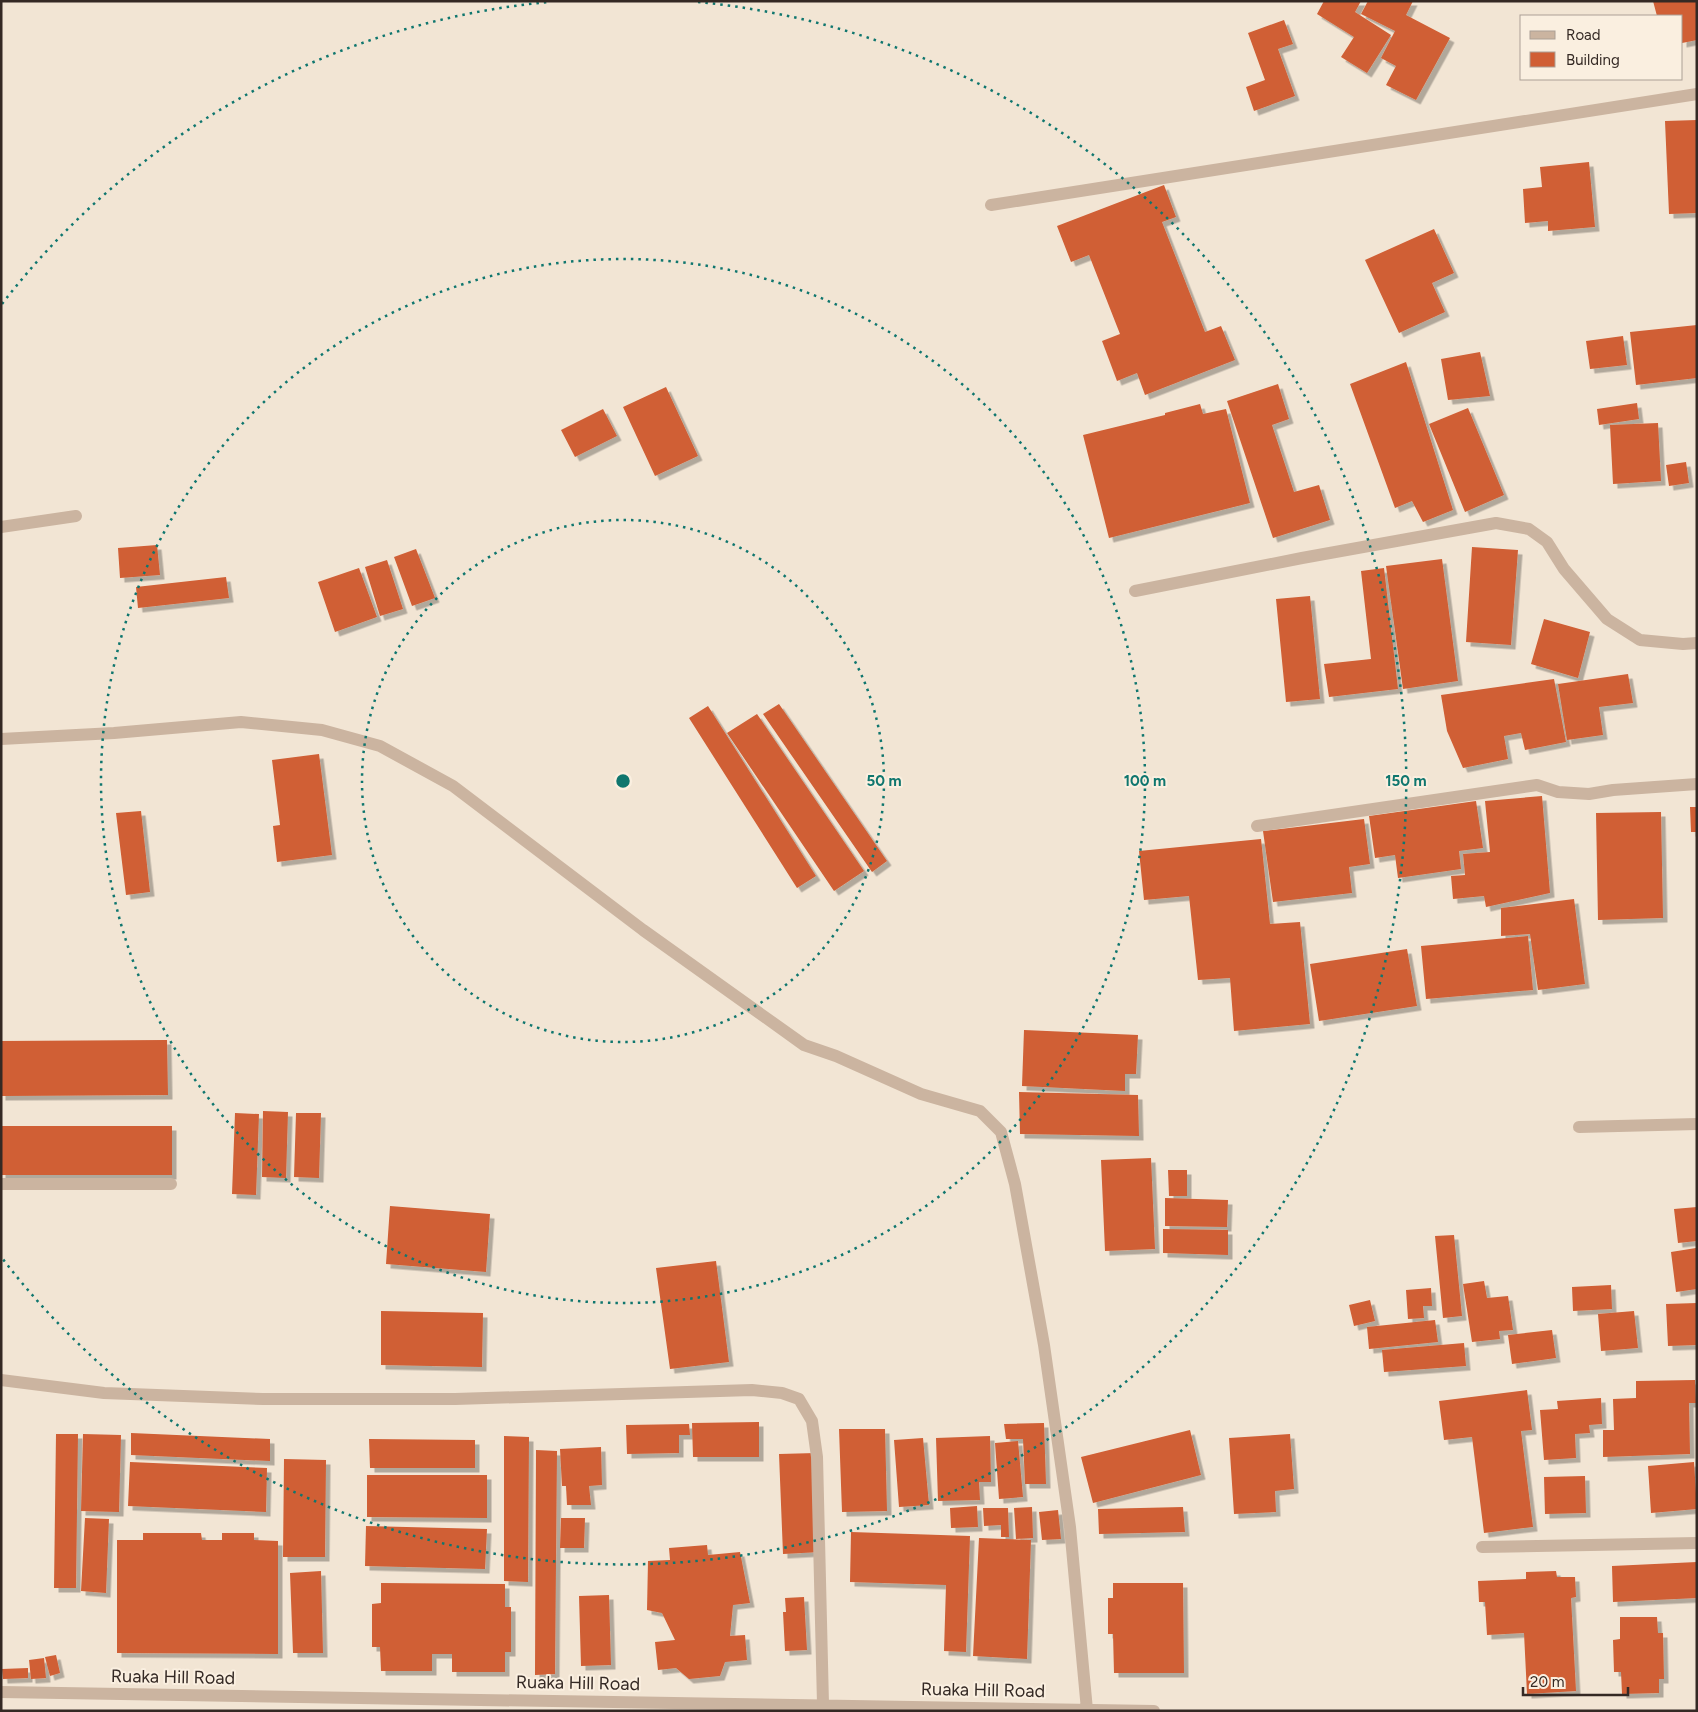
<svg xmlns="http://www.w3.org/2000/svg" width="1698" height="1712" font-family="Figtree,sans-serif">
<style>
.building{fill:#d05e34;filter:url(#shadow)}
.lines{fill:none;stroke-linecap:round;stroke-linejoin:round}
.service{stroke:#cbb4a0;stroke-width:12}
.minor{stroke:#cbb4a0;stroke-width:12}
.ring{fill:none;stroke:#0f766e;stroke-width:2.5;stroke-dasharray:2.5 5}
.labels{text-anchor:middle;dominant-baseline:central;stroke-width:4;stroke-linejoin:round;paint-order:stroke}
.street-label{font-size:18px;fill:#342924;stroke:#faefe0}
.centre{fill:#0f766e;stroke:#faefe0;stroke-width:2.5}
.ring-label{font-size:15px;text-anchor:middle;font-weight:bold;fill:#0f766e;stroke:#faefe0;stroke-width:4;stroke-linejoin:round;paint-order:stroke}
</style>
<defs>
<filter id="shadow"><feDropShadow dx="4.5" dy="4.5" stdDeviation="0" flood-color="#0004"/></filter>
</defs>
<rect width="100%" height="100%" fill="#f2e5d4"/>
<path class="building" d="M1324,1H1361L1355,12L1391,35L1367,73L1341,57L1354,37L1317,14Z
M1368,1H1413L1406,15L1450,38L1416,100L1386,85L1396,66L1381,58L1395,31L1361,14Z
M1653,1H1697V40L1682,43V16H1657Z
M1284,20L1293,44L1278,49L1295,96L1254,111L1246,87L1265,80L1248,33Z
M1697,120V213L1669,214L1665,121Z
M1589,162L1595,227L1548,231V221L1525,223L1523,189L1542,187L1540,167Z
M1164,185L1176,217L1162,222L1205,332L1221,326L1235,360L1145,395L1137,373L1117,381L1102,341L1120,334L1089,255L1071,262L1057,226Z
M1434,229L1454,273L1432,283L1445,312L1399,333L1365,260Z
M1697,325V378L1636,385L1630,332Z
M1623,336L1627,365L1590,369L1586,341Z
M1480,352L1490,396L1448,400L1441,359Z
M1406,362L1453,510L1423,522L1412,501L1395,508L1350,384Z
M1278,384L1289,419L1272,425L1294,492L1319,485L1330,520L1273,538L1227,401Z
M666,387L698,456L655,476L623,407Z
M1637,403L1639,419L1599,425L1597,409Z
M1200,404L1203,414L1226,409L1250,503L1109,538L1083,435L1165,415V413Z
M1468,408L1504,495L1465,512L1429,424Z
M603,409L617,436L575,457L561,430Z
M1658,423L1661,481L1613,484L1610,425Z
M1686,462L1689,483L1669,486L1666,465Z
M157,545L160,575L120,578L118,548Z
M1472,547L1518,550L1511,645L1466,642Z
M416,549L435,598L412,606L394,557Z
M1442,559L1458,681L1403,689L1386,566Z
M387,560L403,609L380,616L365,567Z
M359,568L377,617L335,632L318,582Z
M1384,568L1398,689L1329,697L1324,664L1371,659L1361,571Z
M226,577L229,598L138,608L136,587Z
M1310,596L1320,699L1286,702L1276,599Z
M1544,619L1590,632L1578,678L1531,664Z
M1628,674L1633,703L1599,707L1603,735L1567,740L1558,684Z
M1554,679L1566,742L1525,750L1521,733L1504,736L1508,759L1463,768L1447,731L1441,695Z
M779,704L887,861L872,872L763,714Z
M708,706L816,876L797,888L689,718Z
M757,714L864,871L834,891L727,733Z
M319,754L332,855L277,862L273,826L280,825L272,760Z
M1542,796L1550,893L1486,907L1484,896L1453,899L1451,876L1465,875L1463,854L1490,852L1485,801Z
M1476,801L1483,848L1459,851L1461,869L1398,878L1395,855L1375,858L1369,816Z
M1690,807H1697V832H1691Z
M141,811L150,892L126,895L116,813Z
M1661,812L1663,918L1598,920L1596,813Z
M1364,819L1370,864L1349,867L1352,893L1273,902L1263,831Z
M1261,839L1270,924L1300,922L1310,1024L1234,1031L1230,978L1198,980L1189,896L1144,900L1139,851Z
M1574,899L1585,984L1538,990L1530,934L1501,936V908Z
M1528,936L1533,990L1426,999L1421,946Z
M1407,949L1417,1006L1319,1021L1310,964Z
M1024,1030L1138,1035L1136,1074H1125V1091L1022,1086Z
M167,1040L168,1095L1,1096V1041Z
M1019,1092L1138,1095L1139,1136L1020,1134Z
M263,1111L288,1112L286,1178L262,1177Z
M235,1113L259,1114L256,1195L232,1194Z
M296,1113H321L319,1178L294,1177Z
M1,1126H172V1175H1Z
M1151,1158L1155,1249L1105,1251L1101,1160Z
M1168,1170H1187V1196H1169Z
M1165,1198L1228,1200L1227,1227L1165,1226Z
M390,1206L490,1214L486,1272L386,1264Z
M1697,1207V1241L1678,1243L1674,1209Z
M1163,1229L1228,1230V1255L1163,1253Z
M1454,1235L1462,1316L1443,1318L1435,1236Z
M1696,1248L1697,1289L1676,1292L1671,1252Z
M716,1261L729,1362L670,1369L656,1268Z
M1484,1281L1487,1298L1508,1296L1513,1330L1499,1331L1500,1339L1472,1342L1463,1284Z
M1611,1285L1612,1309L1573,1311L1572,1287Z
M1431,1288L1432,1306H1423L1424,1318L1408,1319L1406,1290Z
M1370,1300L1375,1321L1354,1326L1349,1305Z
M1697,1303V1345L1668,1346L1666,1304Z
M381,1311L483,1313L482,1367L381,1365Z
M1634,1311L1638,1348L1601,1351L1598,1314Z
M1435,1320L1438,1342L1369,1349L1367,1327Z
M1552,1330L1556,1358L1512,1364L1508,1335Z
M1464,1343L1466,1366L1384,1372L1382,1350Z
M1695,1380L1696,1403H1689L1690,1454L1603,1457V1430H1614L1613,1399L1636,1398V1381Z
M1527,1390L1532,1430L1521,1431L1533,1527L1484,1533L1472,1437L1444,1440L1439,1401Z
M1601,1398L1602,1424L1589,1425L1590,1433L1575,1434L1576,1458L1544,1460L1540,1410L1558,1409L1557,1401Z
M759,1422V1457H693L692,1423Z
M1044,1423L1046,1484H1025L1023,1439H1006L1004,1424Z
M689,1424L690,1435H679V1453L627,1454L626,1425Z
M839,1429H885L887,1511L842,1512Z
M1190,1430L1201,1475L1093,1503L1081,1457Z
M131,1433L270,1439V1461L131,1455Z
M56,1434H78L76,1588H54Z
M83,1434L121,1435L119,1512L81,1511Z
M1290,1434L1294,1489L1275,1491L1276,1512L1234,1514L1229,1438Z
M504,1436L529,1437L528,1582L504,1581Z
M990,1436L991,1482H979L980,1500L938,1501L936,1438Z
M923,1438L929,1505L899,1507L894,1440Z
M369,1439L475,1440V1468H370Z
M1018,1441L1023,1497L999,1499L995,1443Z
M601,1447L602,1485L589,1486L591,1505H567L566,1486H562L560,1449Z
M536,1450L557,1451L555,1674L535,1675Z
M816,1453L820,1552L783,1554L779,1454Z
M284,1459L326,1460L325,1557H283Z
M130,1462L267,1468L266,1512L128,1506Z
M1694,1462L1697,1509L1651,1513L1648,1466Z
M367,1475H487V1518L367,1517Z
M1585,1476L1586,1513L1545,1514L1544,1477Z
M977,1506L978,1527L951,1528L950,1508Z
M1032,1507L1033,1538L1016,1539L1014,1508Z
M1183,1507L1185,1532L1099,1534L1098,1509Z
M983,1508H1008L1009,1537H1001V1525L984,1526Z
M1058,1510L1061,1539L1042,1540L1039,1512Z
M85,1518L109,1519L106,1593L81,1591Z
M561,1518H585L584,1548H560Z
M366,1526L487,1529L485,1569L365,1566Z
M851,1532L970,1536L966,1652L944,1651L946,1585L850,1582Z
M143,1533H201L202,1540H222V1533H254V1540L278,1541V1654L117,1653V1540H143Z
M979,1538L1031,1540L1027,1659L973,1656Z
M707,1545L708,1555L740,1552L750,1603L733,1605L730,1636L745,1635L747,1660L725,1662L720,1676L689,1679L676,1668L658,1670L655,1642L675,1640L662,1613L647,1610L648,1561L670,1560L669,1548Z
M1697,1562V1598L1613,1602L1612,1566Z
M321,1571L323,1653H293L290,1573Z
M1556,1571L1557,1577H1575L1576,1597L1571,1598L1576,1691L1527,1694L1524,1633L1487,1635L1485,1602H1479L1478,1581L1526,1579V1572Z
M381,1583L505,1584V1607H511V1652H505V1672H452V1654H432V1671H381L380,1647H372V1604L381,1603Z
M1113,1583H1183L1184,1673H1114L1113,1634H1108V1598H1113Z
M609,1595L611,1665L581,1666L579,1596Z
M804,1597L807,1650L785,1651L783,1612H786L785,1598Z
M1620,1617H1657L1658,1633H1663L1664,1679H1659V1693L1622,1694L1621,1672H1614L1613,1640L1620,1639Z
M56,1655L60,1673L50,1676L45,1657Z
M44,1658L46,1678L31,1679L29,1660Z
M28,1668V1678L3,1679L2,1669Z"/>
<g class="lines">
<path class="service" d="M1579,1127L1697,1124"/>
<path class="minor" d="M991,205L1697,94
M1,527L76,516
M1135,591L1302,558L1496,523L1529,529L1547,542L1564,569L1607,619L1640,640L1683,644L1697,643
M1,739L114,733L241,722L322,730L380,746L453,786L643,930L804,1045L836,1056L921,1094L980,1111L1001,1132L1015,1184L1044,1345L1070,1527L1087,1710
M1257,826L1537,785L1558,792L1589,794L1613,790L1697,784
M1,1184H171
M1,1380L104,1393L263,1399H455L752,1390L782,1393L799,1399L812,1421L817,1457L823,1704
M1482,1547L1697,1543
M1,1692L1154,1711"/>
</g>
<g class="ring">
<circle cx="623" cy="781" r="261"/>
<circle cx="623" cy="781" r="522"/>
<path d="M2 304A783 783 0 0 1 548 2M698 2A783 783 0 1 1 2 1258"/>
</g>
<g class="labels">
<g class="street-label">
<text transform="translate(173 1677) rotate(1)">Ruaka Hill Road</text>
<text transform="translate(578 1683) rotate(1)">Ruaka Hill Road</text>
<text transform="translate(983 1690) rotate(1)">Ruaka Hill Road</text>
</g>
</g>
<circle cx="623" cy="781" r="8" class="centre"/>
<g class="ring-label">
<text x="884" y="786">50 m</text>
<text x="1145" y="786">100 m</text>
<text x="1406" y="786">150 m</text>
</g>
<rect width="1698" height="1712" fill="none" stroke="#342924" stroke-width="5"/>
<rect x="1520" y="15" width="162" height="65" fill="#faefe0" stroke="#aba095"/>
<rect x="1530" y="31" width="25" height="8" fill="#cbb4a0" stroke="#aba095"/>
<text x="1566" y="40" font-size="15" fill="#342924">Road</text>
<rect x="1530" y="52" width="25" height="15" fill="#d05e34" stroke="#aba095"/>
<text x="1566" y="65" font-size="15" fill="#342924">Building</text>
<path d="M1523 1687v8h105v-8" fill="none" stroke="#342924" stroke-width="2.5"/>
<text x="1530" y="1687" font-size="15" fill="#342924" stroke="#faefe0" stroke-width="4" paint-order="stroke">20 m</text>
</svg>
